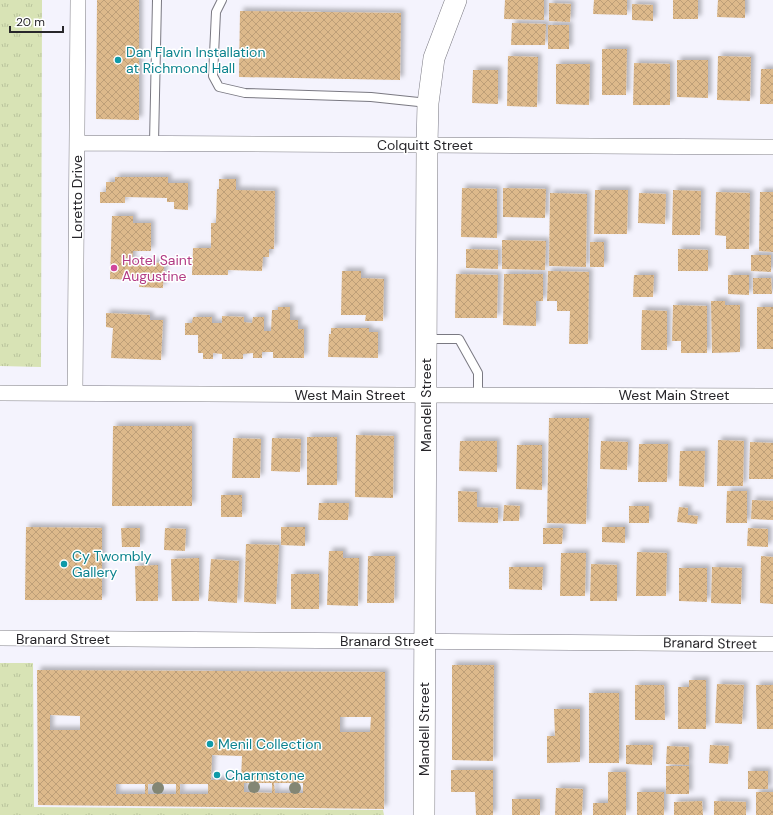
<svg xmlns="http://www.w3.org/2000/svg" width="773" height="815" font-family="'DM Sans',sans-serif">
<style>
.grass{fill:url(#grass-tufts)}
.building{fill:url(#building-cross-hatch);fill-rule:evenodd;filter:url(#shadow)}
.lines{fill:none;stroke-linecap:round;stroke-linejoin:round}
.lane-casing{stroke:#7a7982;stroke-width:10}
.street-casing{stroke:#7a7982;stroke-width:16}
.secondary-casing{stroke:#7a7982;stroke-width:22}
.lane{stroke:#fff;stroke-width:8}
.street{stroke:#fff;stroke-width:15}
.secondary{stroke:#fff;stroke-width:21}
.tree{fill:#838674}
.culture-dot{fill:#0f9aa8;stroke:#fff;stroke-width:1.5}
.hotel-dot{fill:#d1479c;stroke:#fff;stroke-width:1.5}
.labels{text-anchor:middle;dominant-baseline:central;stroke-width:3;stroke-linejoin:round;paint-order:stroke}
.culture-label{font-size:14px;fill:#0d838f;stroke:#fff;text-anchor:start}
.street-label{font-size:14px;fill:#27262a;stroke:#fff}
.hotel-label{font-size:14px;fill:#b23c85;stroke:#fff;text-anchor:start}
</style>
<defs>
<pattern id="grass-tufts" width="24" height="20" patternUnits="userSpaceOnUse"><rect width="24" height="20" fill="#d8e3b5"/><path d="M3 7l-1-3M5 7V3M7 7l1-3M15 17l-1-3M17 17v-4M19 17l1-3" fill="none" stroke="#b9c39c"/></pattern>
<pattern id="building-cross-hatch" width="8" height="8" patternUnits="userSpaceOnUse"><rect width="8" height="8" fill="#ddb98b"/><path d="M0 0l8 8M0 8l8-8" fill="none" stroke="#be9f78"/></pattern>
<filter id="shadow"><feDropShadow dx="3.5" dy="-3.5" stdDeviation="2" flood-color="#0004"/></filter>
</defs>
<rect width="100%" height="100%" fill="#f4f3fd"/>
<path class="grass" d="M0,0H42L41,367L0,366Z
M0,663H33L34,807L383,810L384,815H0Z"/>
<path class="building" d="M97,0H139V120L96,119Z
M505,0H544V20L504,19Z
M594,0H627V15L593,14Z
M673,0H698V19H673Z
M718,0H745V18L717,17Z
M549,3L571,4L570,22L549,21Z
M632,4L653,5V21L632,20Z
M240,11L401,13L400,80L239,77Z
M512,23L546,24L545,45H511Z
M548,25H569V49H548Z
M602,49H627L626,95H602Z
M508,56L538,57L537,107L507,106Z
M718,56L751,57L750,101L717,100Z
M677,60H708V98L677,97Z
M634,63L670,64V105H633Z
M556,64H590L589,105L556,104Z
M761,69H773V104H760Z
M473,70H498V104L472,103Z
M115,177H168V183H188V210L174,209V202H167V198L125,197V203H100V192H106V182H115Z
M219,179H236V190L275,191L274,249H269V257H263L262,271L228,270V275H192L193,248H211V223H216L217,189H219Z
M462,188L497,189V238L461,237Z
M503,188L546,189L545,218L503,217Z
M595,190H628L627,234H594Z
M673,190L701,191L700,235H672Z
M716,192L750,193L749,249H726V236L715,235Z
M760,192H773V252L759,251Z
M550,193L587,194L586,267L549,266Z
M639,193L666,194L665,224L638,223Z
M112,216H133V223H151V251H133L132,262L164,263L163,288L139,287L140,280L110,279Z
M502,240L546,241L545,270L502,269Z
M590,242H604V267H590Z
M466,249L498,250V269L466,268Z
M678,249L708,250V271H678Z
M751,255H771V272L751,271Z
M342,271H361V278L384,279L383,321H365L366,315H341Z
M548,271L589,272L588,344H569L570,311H557V301H547Z
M456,274L498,275L497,318H455Z
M504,274H543V301H536V326L503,325Z
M634,275H654L653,297H633Z
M728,275H749V295L728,294Z
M753,278H771L772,294H753Z
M711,301H725V305H740V352L712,353Z
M673,305L707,306V353H681V341H672Z
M278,307H290V320H298V329H304V358H273V352H262V358H253V353L243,354V359H222V354L213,353V359H203V353H198V335H185V323H192L193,317H212V323H222V316L244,317V322L252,323L253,317H264V331H271L272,310H278Z
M757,307H773V349H757Z
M642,310L667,311V350H641Z
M106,313L150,315V320H163L161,360L111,358L113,328L106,327Z
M331,328H369V332H378V358L328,357L329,334H331Z
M549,418H589L586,524L547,523Z
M113,426H192V506H112Z
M356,435L394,436L393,498L355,497Z
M307,437H337V485H307Z
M233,438L261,439L260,478H232Z
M272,438L301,439L300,472L271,471Z
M718,440L744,441L743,486H717Z
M460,441H497V472L459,471Z
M601,441L628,442L627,470L600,469Z
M750,442L773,443V479H749Z
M639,444H668L667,482H638Z
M517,445H542V490L516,489Z
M680,451H705L704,487L679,486Z
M458,491L477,492V507L498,508V523L458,522Z
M727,491H747V523H726Z
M221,495H242V517H221Z
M752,500L773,501V520L751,519Z
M319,503H349L348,520H318Z
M504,505L520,506L519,521H503Z
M629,506H649V523H629Z
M679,507L688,508V515L698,516L697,524L677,522Z
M26,527L102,528V600H25Z
M281,527H305V546L281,545Z
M602,527H625V543L602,542Z
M121,528H140V547H122Z
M165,528L186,529L185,551L164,550Z
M543,528H563L562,544H543Z
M748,528L768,529V547L747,546Z
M246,544L279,545L276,604L244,602Z
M329,551H343V558H359L358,606L327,605Z
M637,552L667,553L666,596H636Z
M561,553H586L585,596H560Z
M368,556H395L394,603H367Z
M761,556L773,557V604L760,603Z
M199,558V601H172L171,559Z
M211,559L239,561L237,603L208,601Z
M591,564L617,565V601H590Z
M158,565V601H136L135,566Z
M509,567H543L542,590L509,589Z
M712,567L742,568L741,604L711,603Z
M679,568H707V602L679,601Z
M291,574H319V609H291Z
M452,665H494L493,761L452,760Z
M37,670L385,672L384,809L38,805ZM50,715L80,716V730H50ZM340,717H371L370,732H340ZM212,755L242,756L241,780H211ZM244,783H272V793L244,792ZM274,783H303V793H275ZM116,784H145V794H116ZM148,784H176V794H148ZM180,784H208V794H180Z
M689,680H706V729H678V687H689Z
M717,684L744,685L742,724L715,723Z
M635,685H664L665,720H635Z
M756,685H773V729H757Z
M589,693H619V763H589Z
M554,709H580V762L547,763V736H555Z
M626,745H653L652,765L626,764Z
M710,745L729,746L728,764L709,763Z
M667,746L689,747V765L666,764Z
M666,766H689V794H666Z
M451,770H493V815H476L475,792H451Z
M748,771H768V789H748Z
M608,772H626V815H593V803H608Z
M556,788L583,789L582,815H555Z
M637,792H664V815H637Z
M756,792H773V815H756Z
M512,799H540V815H512Z
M702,801L703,815H674V802Z
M714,801L746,802V815H714Z"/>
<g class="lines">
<g class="lane-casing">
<path id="lane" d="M222,0L216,12L213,76L219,87L245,93L371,97L428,103
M154,143L157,0
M426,339H459L478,373V395"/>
</g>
<g class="street-casing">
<path id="street" d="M77,143L773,147
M0,393L401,395L773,396
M75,393L78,0
M0,638L773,644"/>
</g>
<g class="secondary-casing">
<path id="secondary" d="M424,815L427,145L428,103L434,58L456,0"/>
</g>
<use href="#lane" class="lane"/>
<use href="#street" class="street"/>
<use href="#secondary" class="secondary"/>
</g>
<g class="tree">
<circle cx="254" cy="787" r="6"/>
<circle cx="158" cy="788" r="6"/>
<circle cx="295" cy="788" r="6"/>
</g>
<g class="culture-dot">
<circle cx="118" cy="60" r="4"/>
<circle cx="64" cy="564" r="4"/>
<circle cx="210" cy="744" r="4"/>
<circle cx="217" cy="775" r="4"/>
</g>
<circle class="hotel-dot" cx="114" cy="268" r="4"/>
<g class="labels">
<g class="culture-label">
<text x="126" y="52">Dan Flavin Installation<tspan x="126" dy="16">at Richmond Hall</tspan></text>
<text x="72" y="556">Cy Twombly<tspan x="72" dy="16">Gallery</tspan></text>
<text x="218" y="744">Menil Collection</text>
<text x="225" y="775">Charmstone</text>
</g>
<g class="street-label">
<text x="425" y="145">Colquitt Street</text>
<text transform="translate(77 197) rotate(-90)">Loretto Drive</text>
<text x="350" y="395">West Main Street</text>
<text x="674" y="395">West Main Street</text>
<text transform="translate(426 405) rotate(-90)">Mandell Street</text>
<text x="63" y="639">Branard Street</text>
<text x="387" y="641">Branard Street</text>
<text transform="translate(710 643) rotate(1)">Branard Street</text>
<text transform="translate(424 729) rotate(-90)">Mandell Street</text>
</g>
<g class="hotel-label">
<text x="122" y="260">Hotel Saint<tspan x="122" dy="16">Augustine</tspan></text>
</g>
</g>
<path d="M10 26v6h53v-6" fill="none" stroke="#27262a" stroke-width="2"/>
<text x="16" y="26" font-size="12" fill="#27262a" stroke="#ffffff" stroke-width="3" paint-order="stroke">20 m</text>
</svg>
